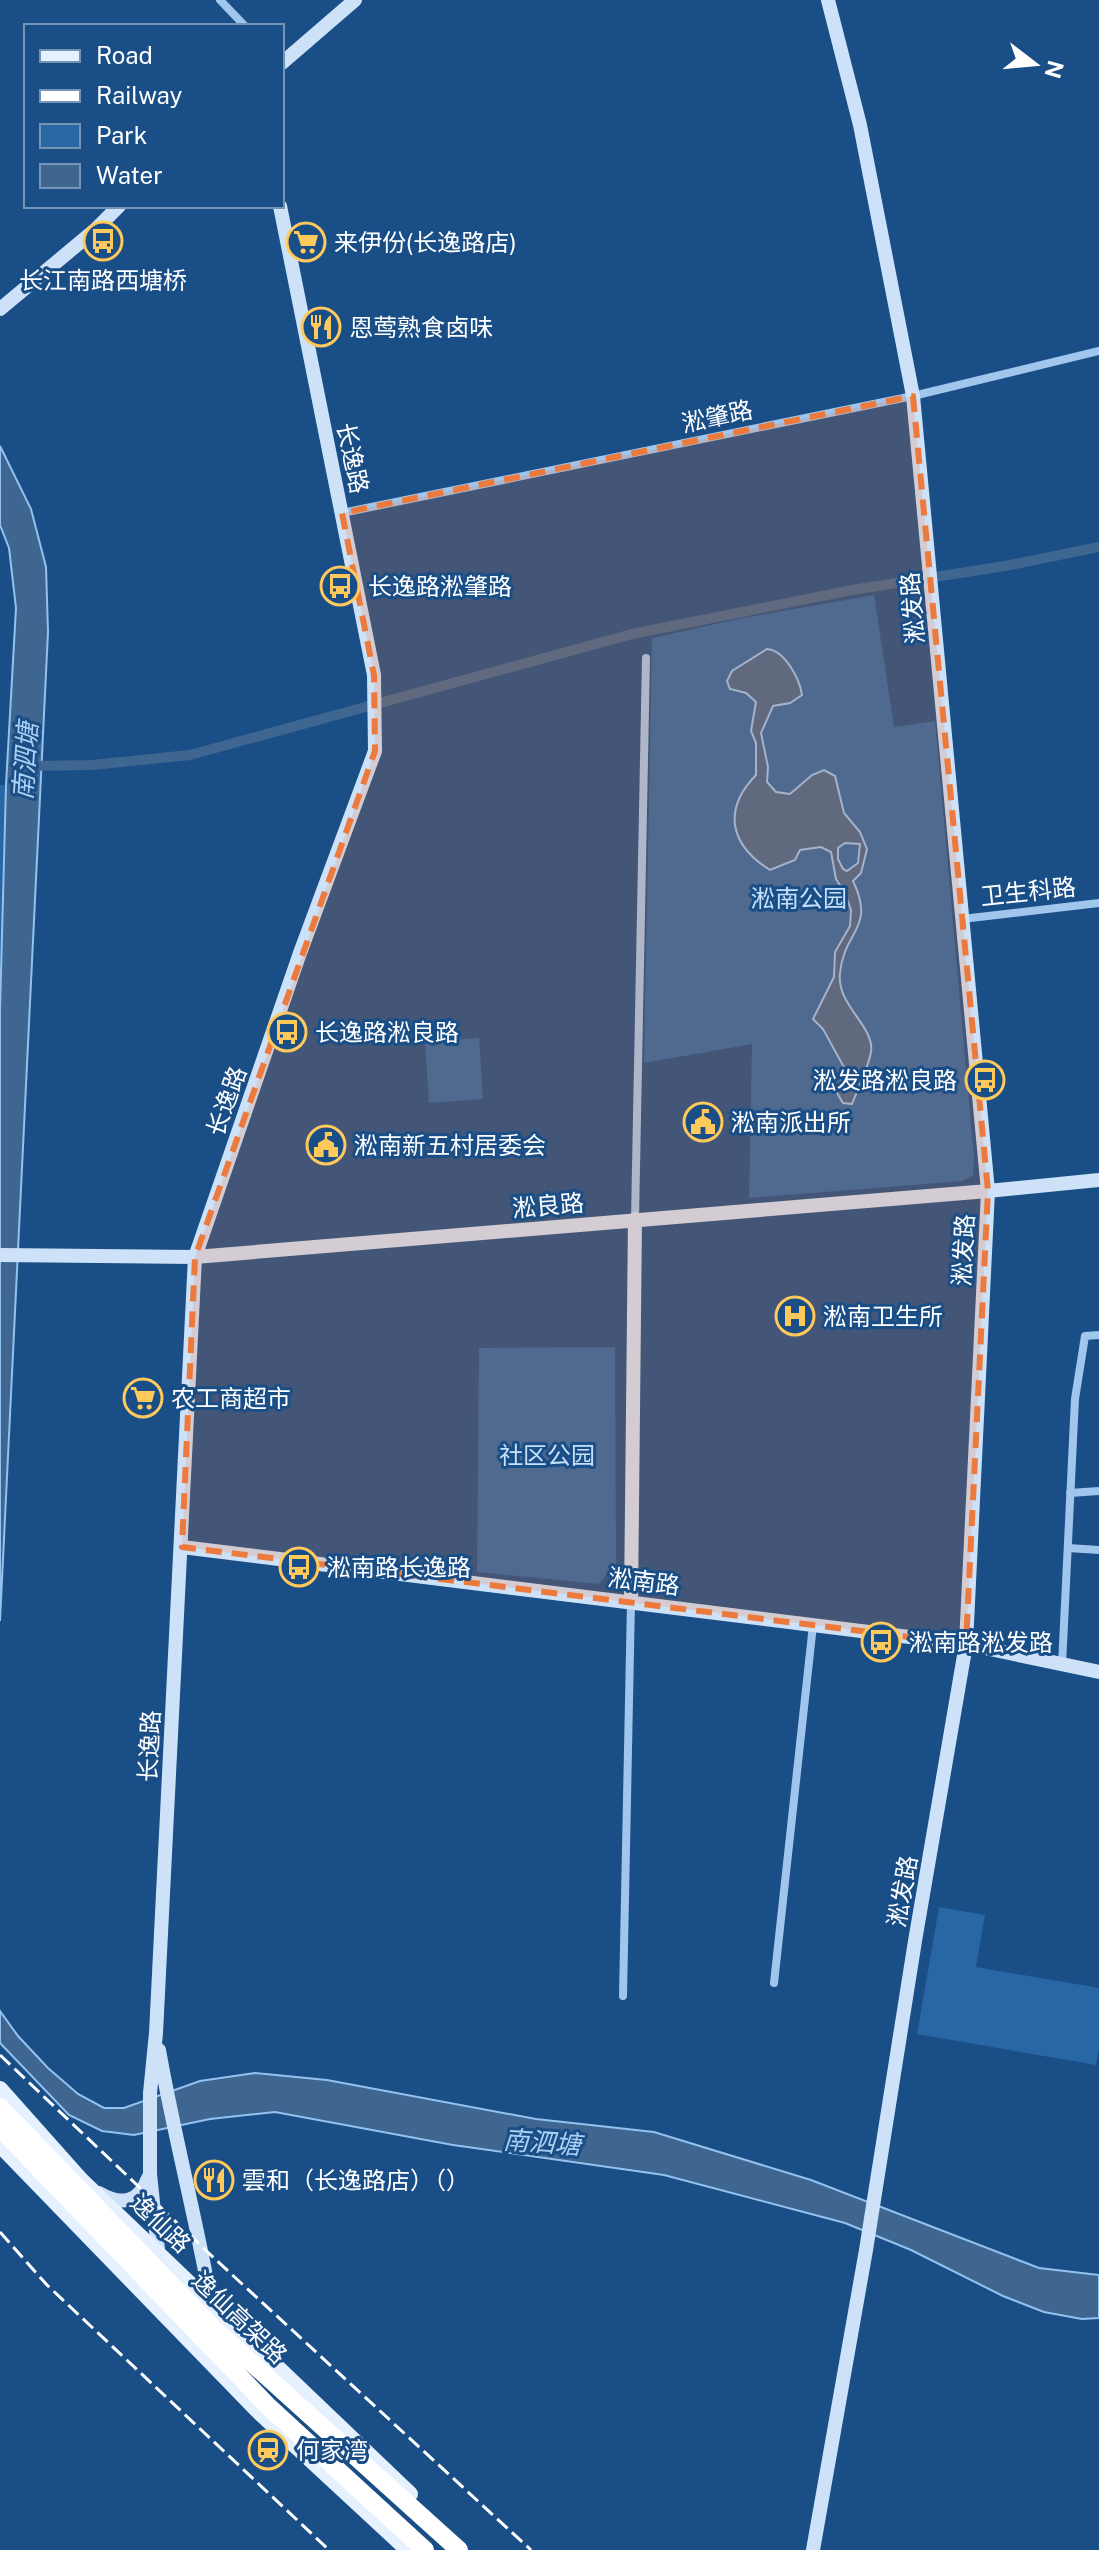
<svg xmlns="http://www.w3.org/2000/svg" width="1099" height="2550" font-family="'Public Sans','Noto Sans SC',sans-serif">
<style>
.green{fill:#2966a4}
.water{fill:#3f6690;stroke:#93c2ef;stroke-width:2;fill-rule:evenodd}
.lines{fill:none;stroke-linecap:round;stroke-linejoin:round}
.canal{stroke:#3f6690;stroke-width:10}
.street{stroke:#a0c6ed;stroke-width:8}
.secondary{stroke:#cde2f9;stroke-width:14}
.primary{stroke:#e6f1ff;stroke-width:16}
.highway{stroke:#fff;stroke-width:18}
.rail{stroke:#fff;stroke-width:3;stroke-dasharray:14 6;stroke-linecap:butt}
.marked{fill:#ed7a3d;fill-opacity:0.2;stroke:#ed7a3d;stroke-width:6;stroke-dasharray:16 10;stroke-linejoin:round}
.labels{text-anchor:middle;dominant-baseline:central;stroke-width:6;stroke-linejoin:round;paint-order:stroke}
.poi-label{font-size:24px;fill:#fff;stroke:#194e87;text-anchor:start}
.street-label{font-size:24px;fill:#fff;stroke:#194e87}
.park-label{font-size:24px;fill:#c6e0f9;stroke:#194e87}
.water-label{font-size:26px;font-style:italic;fill:#acd0f4;stroke:#194e87}
</style>
<rect width="100%" height="100%" fill="#194e87"/>
<path class="green" d="M874,595L894,727L935,721L974,1158L973,1175L963,1181L749,1198L752,1044L644,1063L652,638L743,618Z
M0,785H6L0,1010Z
M479,1038L483,1099L429,1103L425,1042Z
M615,1347L616,1563L599,1584L477,1572L479,1348Z
M939,1907L985,1915L976,1967L1099,1988V2049L1096,2065L917,2034Z"/>
<path class="water" d="M0,446L31,509L46,567L48,632L0,1621V1010L6,785L16,608L9,548L0,525Z
M767,649C785,650 800,680 802,695L790,703L773,706L761,733L768,767L767,782L776,792L790,794L812,775L824,770L835,776L844,813L860,832L867,849L861,873L853,881C876,929 844,930 840,973C836,1005 875,1026 871,1052C868,1069 858,1088 852,1104L843,1103L837,1093L845,1069L823,1029L813,1019L834,977L835,952L850,926L851,910L845,893L836,879L831,852L821,847L800,850L795,860L770,870C730,845 722,810 756,775V743L751,731L756,702L746,693L730,689L727,681L732,671ZM845,843L860,844L858,863L847,871L843,869L838,859V848Z
M0,2011L18,2036L48,2068L78,2094L104,2108H124L200,2081L255,2073L327,2080L536,2119L654,2132L811,2180L1039,2268L1099,2275V2318L1082,2319L1044,2312L1003,2296L911,2250L845,2223L664,2175L453,2145L275,2112L210,2119L134,2135L102,2131L69,2115L0,2043Z"/>
<g class="lines">
<path class="canal" d="M31,766L92,765L190,755L632,634L852,590L1005,566L1099,547"/>
<path class="street" d="M220,0L245,26
M342,513L913,396L1099,351
M962,919L1099,903
M635,1219L646,658
M1070,1493L1099,1491
M1068,1548L1099,1550
M1062,1665L1075,1399L1085,1336L1099,1335
M774,1983L813,1625
M623,1996L631,1602"/>
<path class="secondary" d="M282,63L355,0
M0,309L95,230L119,206
M0,1255L195,1257L988,1191L1099,1180
M182,1547L966,1644L1099,1672
M631,1602L635,1219
M159,2050C174,2136 197,2221 212,2308
M99,2193C121,2206 139,2203 148,2178
M159,2259L150,2174V2093L156,2033L195,1257L300,953L375,751L374,675L280,206
M813,2550L866,2250L915,1941L966,1644L988,1191L913,396L860,125L828,0"/>
<path class="primary" d="M0,2089L81,2180L410,2494
M0,2145L257,2410L408,2550"/>
<path class="highway" d="M0,2107L213,2328L459,2550
M0,2128L269,2407L425,2550"/>
<path class="rail" d="M0,2055L215,2259L531,2550
M0,2232L47,2285L329,2550"/>
</g>
<path class="marked" d="M913,396L988,1191L966,1644L182,1547L195,1257L375,751L374,675L342,513Z"/>
<defs>
<g id="bus-ring" transform="scale(2)"><circle r="9.5" fill="#194e87" stroke="#ffc95c" stroke-width="1.5"/><path d="M-5-6H5V4H4V6H2V4H-2V6H-4V4H-5ZM-3.5-4V0h7V-4ZM-3.5 1.2v1.5H-2V1.2ZM2 1.2v1.5H3.5V1.2Z" fill="#ffc95c"/></g>
<g id="supermarket-ring" transform="scale(2)"><circle r="9.5" fill="#194e87" stroke="#ffc95c" stroke-width="1.5"/><path d="M-6-5.5h2.5l.6 2H6L4.5 2H-2.5L-4.4-4H-6ZM-1.5 3.2a1.3 1.3 0 1 0 .1 0ZM3 3.2a1.3 1.3 0 1 0 .1 0Z" fill="#ffc95c"/></g>
<g id="restaurant-ring" transform="scale(2)"><circle r="9.5" fill="#194e87" stroke="#ffc95c" stroke-width="1.5"/><path d="M-5-6h1v4h1v-4h1v4h1v-4h1v5L-1.5 .5V6h-2V.5L-5-1ZM5-6V6H3V1.5H1.5Q1.5-4 5-6Z" fill="#ffc95c"/></g>
<g id="civic-ring" transform="scale(2)"><circle r="9.5" fill="#194e87" stroke="#ffc95c" stroke-width="1.5"/><path d="M-.6-6.5H3V-4.5H.6V-3L4-1V1h2V6H-6V1h2V-1L-.6-3ZM-1.2 2.5V6h2.4V2.5Z" fill="#ffc95c"/></g>
<g id="hospital-ring" transform="scale(2)"><circle r="9.5" fill="#194e87" stroke="#ffc95c" stroke-width="1.5"/><path d="M-5-5h3v3.5h4V-5h3V5h-3V1.5h-4V5h-3Z" fill="#ffc95c"/></g>
<g id="station-ring" transform="scale(2)"><circle r="9.5" fill="#194e87" stroke="#ffc95c" stroke-width="1.5"/><path d="M-3-6H3Q5-6 5-4V2Q5 4 3 4L4.5 6H3L1.5 4h-3L-3 6H-4.5L-3 4Q-5 4-5 2V-4Q-5-6-3-6ZM-3.5-4v3h7v-3ZM-3.5 1v1.5H-2V1ZM2 1v1.5H3.5V1Z" fill="#ffc95c"/></g>
</defs>
<g fill-rule="evenodd">
<use href="#bus-ring" x="103" y="241"/>
<use href="#supermarket-ring" x="306" y="242"/>
<use href="#restaurant-ring" x="321" y="327"/>
<use href="#bus-ring" x="340" y="586"/>
<use href="#bus-ring" x="287" y="1032"/>
<use href="#bus-ring" x="985" y="1080"/>
<use href="#civic-ring" x="703" y="1122"/>
<use href="#civic-ring" x="326" y="1145"/>
<use href="#hospital-ring" x="795" y="1316"/>
<use href="#supermarket-ring" x="143" y="1398"/>
<use href="#bus-ring" x="299" y="1567"/>
<use href="#bus-ring" x="881" y="1642"/>
<use href="#restaurant-ring" x="214" y="2180"/>
<use href="#station-ring" x="268" y="2450"/>
</g>
<g class="labels">
<g class="poi-label">
<text x="334" y="242">来伊份(长逸路店)</text>
<text x="103" y="280" text-anchor="middle">长江南路西塘桥</text>
<text x="349" y="327">恩莺熟食卤味</text>
<text x="368" y="586">长逸路淞肇路</text>
<text x="315" y="1032">长逸路淞良路</text>
<text x="957" y="1080" text-anchor="end">淞发路淞良路</text>
<text x="731" y="1122">淞南派出所</text>
<text x="354" y="1145">淞南新五村居委会</text>
<text x="823" y="1316">淞南卫生所</text>
<text x="171" y="1398">农工商超市</text>
<text x="327" y="1567">淞南路长逸路</text>
<text x="909" y="1642">淞南路淞发路</text>
<text x="242" y="2180">雲和（长逸路店）（）</text>
<text x="296" y="2450">何家湾</text>
</g>
<g class="street-label">
<text transform="translate(717 416) rotate(-12)">淞肇路</text>
<text transform="translate(353 458) rotate(78)">长逸路</text>
<text transform="translate(912 608) rotate(-95)">淞发路</text>
<text transform="translate(1028 891) rotate(-6)">卫生科路</text>
<text transform="translate(226 1101) rotate(-70)">长逸路</text>
<text transform="translate(548 1205) rotate(-5)">淞良路</text>
<text transform="translate(963 1250) rotate(-87)">淞发路</text>
<text transform="translate(644 1581) rotate(7)">淞南路</text>
<text transform="translate(149 1746) rotate(-87)">长逸路</text>
<text transform="translate(902 1891) rotate(-80)">淞发路</text>
<text transform="translate(161 2223) rotate(44)">逸仙路</text>
<text transform="translate(240 2317) rotate(44)">逸仙高架路</text>
</g>
<g class="park-label">
<text x="799" y="898">淞南公园</text>
<text x="547" y="1455">社区公园</text>
</g>
<g class="water-label">
<text transform="translate(25 761) rotate(-86)">南泗塘</text>
<text transform="translate(542 2142) rotate(4)">南泗塘</text>
</g>
</g>
<rect x="24" y="24" width="260" height="184" fill="#194e87" stroke="#7595b7" stroke-width="2"/>
<rect x="40" y="50" width="40" height="12" fill="#e6f1ff" stroke="#7595b7" stroke-width="2"/>
<text x="96" y="64" font-size="24" fill="#ffffff">Road</text>
<rect x="40" y="90" width="40" height="12" fill="#ffffff" stroke="#7595b7" stroke-width="2"/>
<text x="96" y="104" font-size="24" fill="#ffffff">Railway</text>
<rect x="40" y="124" width="40" height="24" fill="#2966a4" stroke="#7595b7" stroke-width="2"/>
<text x="96" y="144" font-size="24" fill="#ffffff">Park</text>
<rect x="40" y="164" width="40" height="24" fill="#3f6690" stroke="#7595b7" stroke-width="2"/>
<text x="96" y="184" font-size="24" fill="#ffffff">Water</text>
<g transform="translate(1035 64) rotate(106)" stroke="#194e87" stroke-width="6" paint-order="stroke">
<path d="M0-6L14 30L0 20L-14 30Z" fill="#ffffff"/>
<text y="-12" font-size="22" font-weight="bold" text-anchor="middle" fill="#ffffff">N</text>
</g>
</svg>
